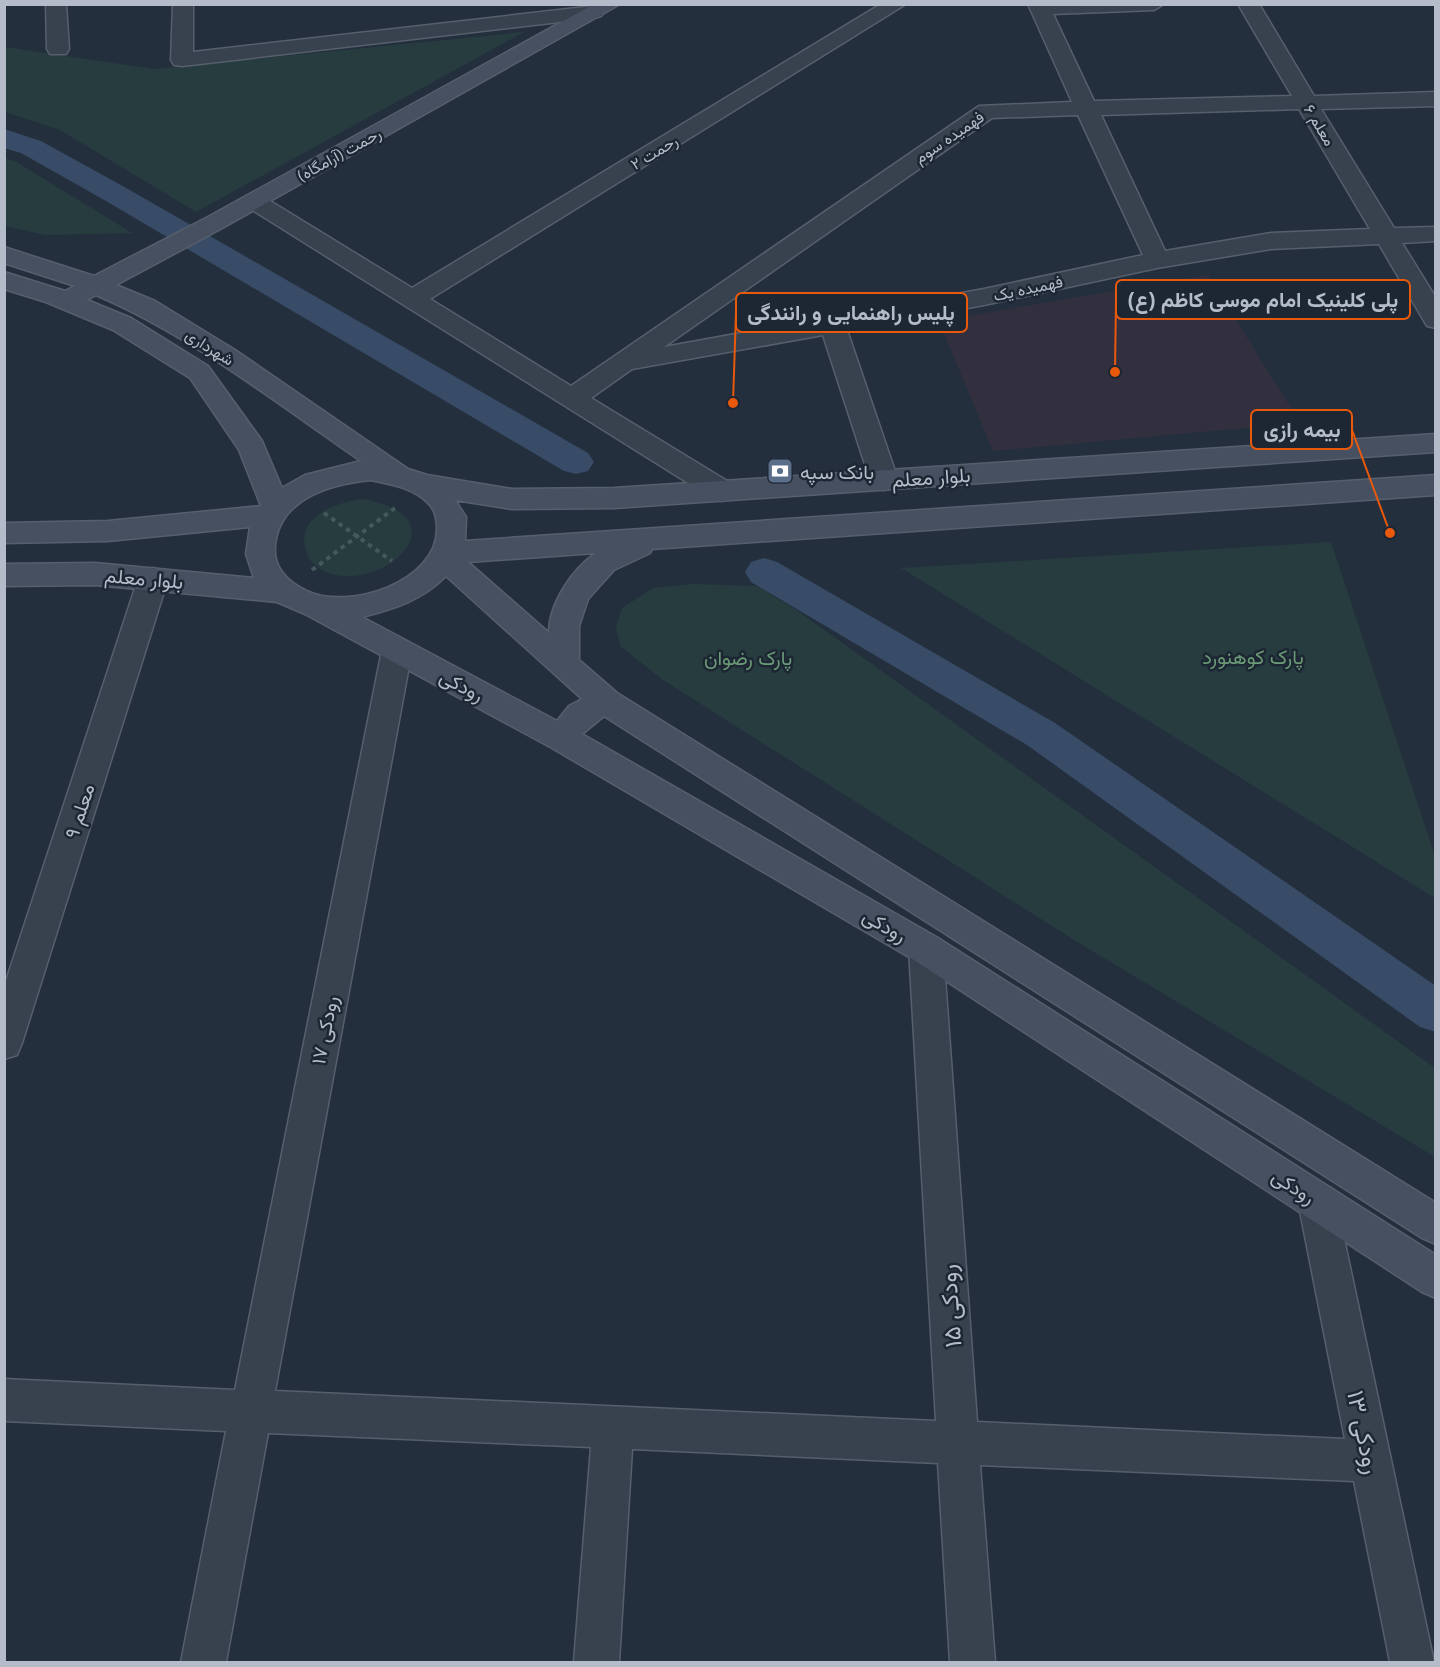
<svg xmlns="http://www.w3.org/2000/svg" width="1440" height="1667" font-family="'Open Sans',Vazirmatn,sans-serif">
<style>
.medical{fill:#32303f}
.green{fill:#263c3f}
.lines{fill:none;stroke-linecap:round;stroke-linejoin:round}
.canal{fill:#394c67;fill-rule:evenodd}
.street-casing{stroke:#565f6c;stroke-width:3}
.secondary-casing{stroke:#565f6c;stroke-width:3}
.path{stroke:#44595c;stroke-width:4;stroke-dasharray:4.5 4.5;stroke-linecap:butt}
.street{fill:#38414e;fill-rule:evenodd}
.secondary{fill:#465061;fill-rule:evenodd}
.labels{text-anchor:middle;dominant-baseline:central;stroke-width:5;stroke-linejoin:round;paint-order:stroke}
.far-street-label{font-size:16px;fill:#b4bcc9;stroke:#1d2633}
.poi-label{font-size:20px;fill:#b4bcc9;stroke:#1d2633;text-anchor:start}
.street-label{font-size:20px;fill:#b4bcc9;stroke:#1d2633}
.park-label{font-size:20px;fill:#6b9a76;stroke:#1d2633}
.near-street-label{font-size:24px;fill:#b4bcc9;stroke:#1d2633}
.leader{fill:none;stroke:#e8590c;stroke-width:2}
.callout-dot{fill:#e8590c;stroke:#1d2633;stroke-width:2}
.callout{fill:#1d2633;stroke:#e8590c;stroke-width:2}
.callout-label{font-size:21px;text-anchor:middle;font-weight:bold;fill:#b4bcc9}
</style>
<rect width="100%" height="100%" fill="#242f3e"/>
<path class="medical" d="M1208,275L1300,423L993,451L939,321Z"/>
<path class="green" d="M524,32L196,212L60,130L5,112V47L154,69Z
M5,158L15,161L132,233L45,235L5,226Z
M360,499C385,501 430,518 404,551C385,574 342,586 316,566C310,562 306,554 305,547C298,516 336,503 360,499Z
M1331,542L1435,856V898L901,568Z
M692,584L757,586L798,611L1435,1068V1157L1074,940L663,680L620,646L616,627L622,608L653,588Z"/>
<g class="lines">
<path class="canal" d="M4,129L41,141L128,189L588,453L594,462L588,471L576,474L564,471L106,201L21,153L4,148Z
M764,558L777,562L1055,723L1436,986V1032L1420,1027L1027,745L751,582L745,572L751,562Z"/>
<g class="street-casing">
<path id="street" d="M46,4H66L69,49L66,54H50L47,49Z
M173,4H193V52L594,6L601,8L604,12L601,16L594,18L182,66L174,65L171,60Z
M881,4H906L430,299L571,386L979,106L1072,102L1028,4H1164L1154,10L1053,14L1094,101L1292,96L1238,4H1259L1314,96L1436,92V106L1321,109L1394,228L1436,227V241L1402,243L1436,298V328L1427,326L1379,244L1271,249L1157,268L984,305L847,330L898,480L894,487L884,490L874,487L870,480L823,335L632,369L591,398L732,484L736,491L732,498L722,501L712,498L246,206L242,201L246,196H262L412,288ZM1299,109L1370,229L1271,233L1165,251L1101,115ZM1078,115L1143,255L984,289L664,347L992,118Z
M153,568L163,571L168,579L22,1043L17,1055L4,1059V987L138,579L143,571Z
M397,638L408,642L412,650L275,1391L936,1421L909,949L914,938L926,934L938,938L943,949L977,1422L1345,1439L1298,1201L1303,1188L1317,1182L1331,1188L1336,1201L1434,1662H1390L1354,1481L980,1465L995,1662H950L938,1463L632,1449L619,1662H574L591,1447L268,1433L226,1662H181L226,1431L4,1421V1379L235,1390L382,650L386,642Z"/>
</g>
<g class="secondary-casing">
<path id="secondary" d="M594,4H620L224,227L116,285L155,301L235,350L408,469L427,475L512,489L614,488L1436,434V452L614,508L512,509L455,500L466,517L465,541L1436,475V495L652,549L650,553L614,570L588,599L579,626V660L617,693L1436,1203V1244L1422,1238L604,716L582,734L938,938L1436,1255V1298L1422,1292L914,960L552,748L305,614L277,602L95,585L4,586V564L95,563L254,578L246,554L250,527L108,541L4,543V523L108,521L261,506L239,450L190,378L113,330L46,302L4,289V272L65,291L75,286L4,263V247L94,276L208,217ZM96,295C192,336 276,403 361,461L305,475L282,488L262,441L208,366L131,318L87,300ZM371,480C390,484 415,488 429,504C436,511 437,520 437,529C437,582 349,611 307,591C288,582 273,568 275,546C279,498 331,484 371,480ZM596,553C572,569 549,604 549,633L468,562ZM446,576L582,699L569,706L557,721L362,617C395,609 422,600 446,576Z"/>
</g>
<path class="path" d="M324,513L392,561
M312,570L395,508"/>
<use href="#street" class="street"/>
<use href="#secondary" class="secondary"/>
</g>
<defs>
<g id="bank-square" transform="scale(1.35)"><rect x="-9" y="-9" width="18" height="18" rx="4" fill="#5c6f8a" stroke="#1d2633"/><path d="M-6-4H6V4H-6ZM0-2.3a2.3 2.3 0 1 0 0 4.6a2.3 2.3 0 1 0 0-4.6Z" fill="#fff"/></g>
</defs>
<g fill-rule="evenodd">
<use href="#bank-square" x="780" y="471"/>
</g>
<g class="labels">
<g class="far-street-label">
<text transform="translate(1320 125) rotate(59)">معلم ۶</text>
<text transform="translate(949 137) rotate(-34)">فهمیده سوم</text>
<text transform="translate(654 152) rotate(-31)">رحمت ۲</text>
<text transform="translate(339 154) rotate(-29)">رحمت (آرامگاه)</text>
<text transform="translate(1028 288) rotate(-12)">فهمیده یک</text>
<text transform="translate(210 347) rotate(32)">شهرداری</text>
</g>
<g class="poi-label">
<text x="800" y="471">بانک سپه</text>
</g>
<g class="street-label">
<text transform="translate(931 477) rotate(-4)">بلوار معلم</text>
<text transform="translate(144 578) rotate(5)">بلوار معلم</text>
<text transform="translate(462 685) rotate(28)">رودکی</text>
<text transform="translate(79 811) rotate(-72)">معلم ۹</text>
<text transform="translate(885 925) rotate(30)">رودکی</text>
<text transform="translate(324 1030) rotate(-79)">رودکی ۱۷</text>
<text transform="translate(1294 1186) rotate(33)">رودکی</text>
</g>
<g class="park-label">
<text x="1253" y="656">پارک کوهنورد</text>
<text x="748" y="657">پارک رضوان</text>
</g>
<g class="near-street-label">
<text transform="translate(949 1306) rotate(-94)">رودکی ۱۵</text>
<text transform="translate(1365 1432) rotate(78)">رودکی ۱۳</text>
</g>
</g>
<path class="leader" d="M1115 372L1116 299M733 403L736 312M1390 533L1352 430"/>
<g class="callout-dot">
<circle cx="1115" cy="372" r="6"/>
<circle cx="733" cy="403" r="6"/>
<circle cx="1390" cy="533" r="6"/>
</g>
<g class="callout">
<rect x="1116" y="280" width="294" height="39" rx="6"/>
<rect x="736" y="293" width="231" height="39" rx="6"/>
<rect x="1251" y="410" width="101" height="39" rx="6"/>
</g>
<g class="callout-label">
<text x="1263" y="307">پلی کلینیک امام موسی کاظم (ع)</text>
<text x="851" y="320">پلیس راهنمایی و رانندگی</text>
<text x="1302" y="437">بیمه رازی</text>
</g>
<rect width="1440" height="1667" fill="none" stroke="#b4bcc9" stroke-width="12"/>
</svg>
